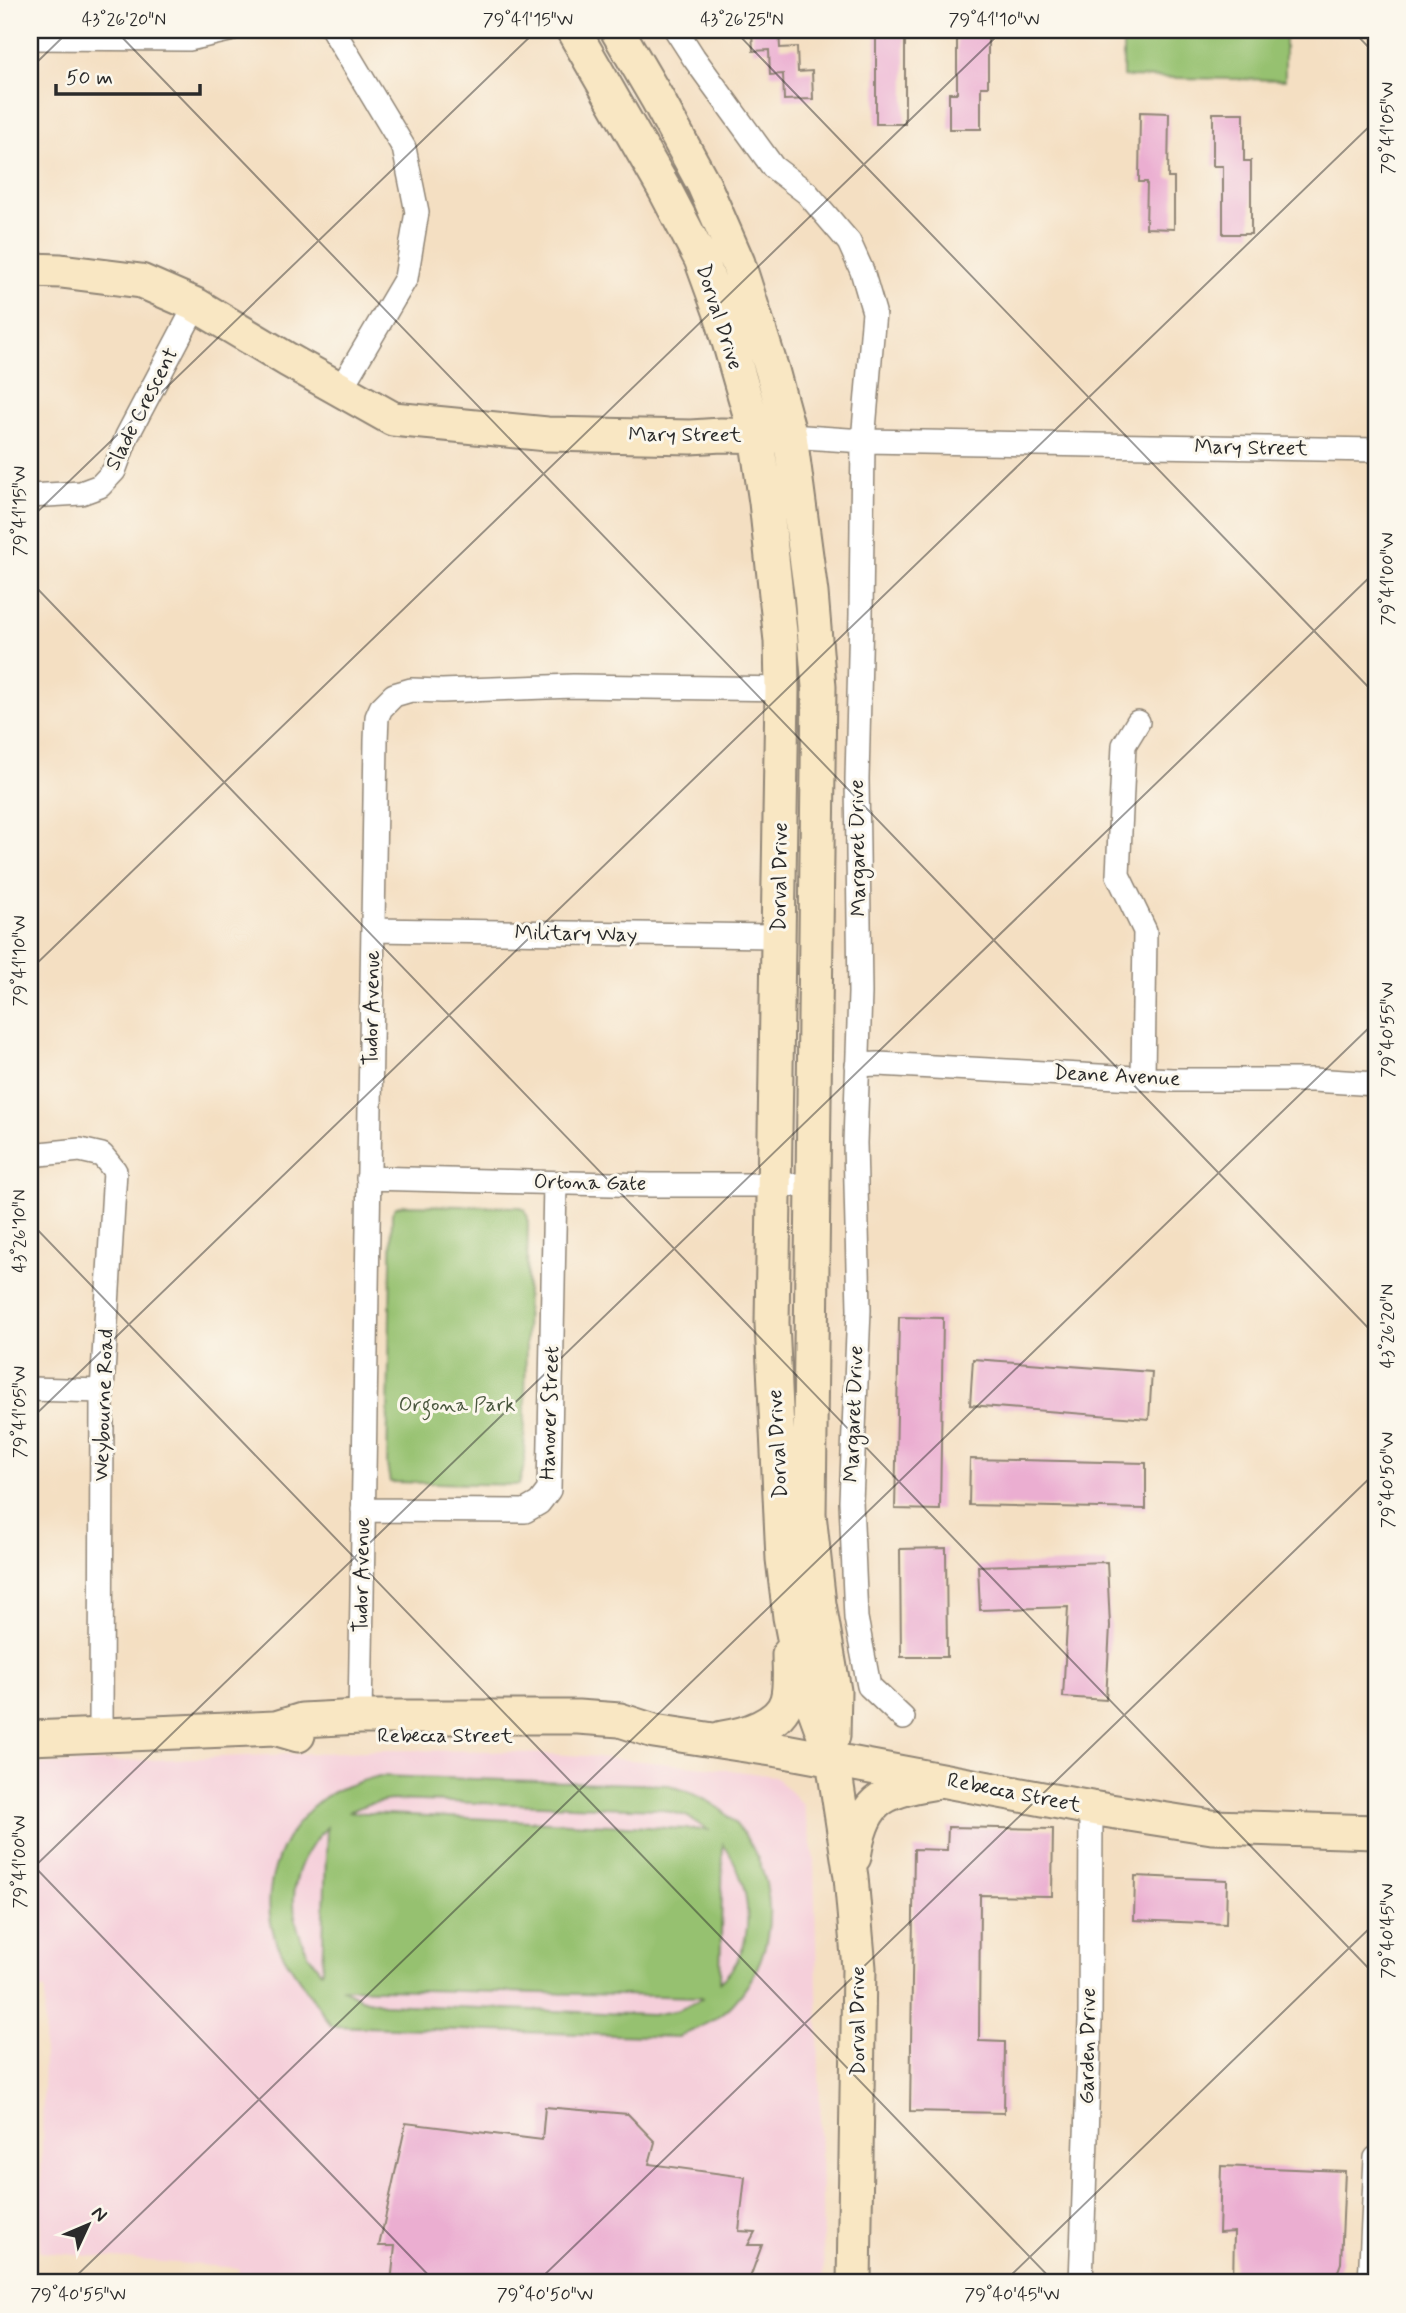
<svg xmlns="http://www.w3.org/2000/svg" width="1406" height="2313" font-family="Mynerve,sans-serif">
<style>
.built{fill:#f5cfda}
.green{fill:#96c16f;stroke:#60764d;stroke-width:2;fill-rule:evenodd}
.building{fill:#ebaed1}
.lines{fill:none;stroke-linecap:round;stroke-linejoin:round}
.street-casing{stroke:#908576;stroke-width:26}
.secondary-casing{stroke:#908576;stroke-width:37}
.street{stroke:#fff;stroke-width:23}
.secondary{stroke:#f9e7c3;stroke-width:33}
.ticks{fill:none;stroke:#2b2b2b;stroke-width:2;stroke-opacity:0.45}
.labels{text-anchor:middle;dominant-baseline:central;stroke-width:6;stroke-linejoin:round;paint-order:stroke}
.street-label{font-size:21px;fill:#2b2b2b;stroke:#fbf7ec}
.park-label{font-size:21px;fill:#4b583f;stroke:#fbf7ec}
.neatline{fill:none;stroke:#2b2b2b;stroke-width:2.5}
.ticks-label{font-size:18px;text-anchor:middle;fill:#2b2b2b}
</style>
<rect width="100%" height="100%" fill="#fbf7ec"/>
<filter id="ink" filterUnits="userSpaceOnUse"><feTurbulence type="fractalNoise" baseFrequency=".0143" numOctaves="2"/><feDisplacementMap in="SourceGraphic" scale="14" xChannelSelector="R" yChannelSelector="G"/><feConvolveMatrix kernelMatrix="1 2 1 2 8 2 1 2 1" color-interpolation-filters="sRGB"/></filter>
<filter id="wash" filterUnits="userSpaceOnUse"><feTurbulence type="fractalNoise" baseFrequency=".00686" numOctaves="4" result="noise"/><feDisplacementMap in="SourceGraphic" scale="28" xChannelSelector="R" yChannelSelector="G"/><feGaussianBlur stdDeviation="1.57" result="paint"/><feColorMatrix in="noise" values="0 0 0 0 0 0 0 0 0 0 0 0 0 0 0 0 0 1.4 0 .05"/><feComposite in="paint" operator="in"/></filter>
<g filter="url(#wash)">
<rect width="100%" height="100%" fill="#f4dfc2"/>
<path class="built" d="M389,1750L491,1751L586,1756L707,1767L775,1776L803,1805L814,1859L824,2283H240L238,2268L40,2252L45,1989L30,1988V1765Z"/>
<path class="green" d="M1123,30H1285V80L1123,77Z
M403,1205L519,1207L525,1210L528,1218L524,1466L519,1485L390,1482L387,1465L392,1213L396,1207Z
M379,1776L669,1785C689,1792 710,1799 726,1814C781,1865 784,1950 732,2005C717,2020 697,2029 678,2037L331,2026C315,1998 292,1974 278,1945C256,1896 279,1832 320,1801C337,1787 358,1782 379,1776ZM391,1800L659,1809L686,1816L708,1830L348,1812L368,1804ZM327,1827L322,1971L321,1972C284,1926 284,1869 327,1827ZM723,1844C752,1882 760,1947 720,1982ZM341,1988L701,1997L702,1998L679,2010L652,2015L383,2004L360,1998Z"/>
<g id="blocks">
<path class="building" d="M752,30H779L780,48L797,47L798,72L812,71L813,99L784,100L783,74L770,75L769,50L753,51Z
M876,30H905V124H876Z
M957,30H988V87H981V129H949V93H957Z
M1140,112L1169,113L1168,178H1174V229L1146,228L1147,182H1139Z
M1213,113H1244V161H1251V234H1223V166H1213Z
M899,1317L943,1318L940,1510L895,1509Z
M973,1359L1152,1372L1149,1419L970,1405Z
M970,1459L1146,1463V1509L969,1505Z
M946,1548L947,1657H901L900,1549Z
M1107,1562L1110,1626L1106,1700L1063,1697L1068,1607L980,1610L978,1566Z
M948,1827L1053,1829L1052,1896L980,1895L979,2041L1005,2042L1004,2113L910,2111L914,1849L947,1850Z
M1135,1876L1227,1880L1226,1924L1134,1920Z
M545,2107L628,2114L655,2142L649,2164L745,2177L739,2231L755,2232L748,2245H762L748,2283H391L395,2246H379L406,2123L542,2140Z
M1221,2166L1345,2171L1341,2263L1336,2276L1330,2279L1278,2283H1233L1234,2232L1219,2233Z"/>
</g>
</g>
<g filter="url(#ink)">
<use href="#blocks" fill-opacity="0" stroke="#908576" stroke-width="2"/>
<g class="lines">
<g class="street-casing">
<path id="street" d="M333,30L404,148L417,212L406,278L340,390
M676,30L694,58L773,167L807,193L849,242L862,271L874,312L863,441L861,614L857,779L860,993L855,1143L859,1310L851,1501L856,1618L869,1686L903,1718
M30,38L189,39L229,30
M790,436L863,441L1376,450
M30,496L81,493L100,486L114,471L127,436L196,305
M1138,722L1124,745L1118,875L1145,931L1143,1078
M373,930L779,936
M857,1065L878,1064L1172,1080H1313L1376,1084
M30,1155L80,1150L102,1155L115,1171L102,1391L101,1734
M368,1178L651,1185H812
M30,1389L102,1391
M363,1510L525,1511L539,1503L549,1490L555,1183
M360,1717L376,740L377,717L381,708L394,695L411,690L442,691L573,686L782,689
M1081,2283L1090,2020L1091,1808
M1370,2283L1376,2158"/>
</g>
<g class="secondary-casing">
<path id="secondary" d="M573,30L665,190L701,259L721,314L756,435L766,502L781,641L782,689L772,1323L783,1559L790,1617L800,1669L833,1760L851,1877L859,1968L854,2283
M617,30L658,100L704,185L738,263L772,370L790,436L811,593L819,687L809,1514L819,1604L834,1691L833,1736
M30,270L61,271L141,281L196,305L288,360L393,419L547,434L691,437L721,435L778,436
M276,1728L302,1720L360,1717H578L620,1720L654,1731L785,1751L1091,1808L1212,1827L1376,1832
M30,1738L274,1728L298,1735
M722,1738C744,1735 780,1725 787,1700C791,1685 789,1670 789,1654
M854,1857C862,1803 879,1791 932,1783"/>
</g>
<use href="#street" class="street"/>
<use href="#secondary" class="secondary"/>
</g>
</g>
<path class="ticks" d="M115,30L1376,1336M734,30L1376,695M1352,30L1376,55M30,69L70,30M30,519L537,30M30,581L1376,1976M30,970L1003,30M30,1222L1055,2283M30,1420L1376,120M30,1862L436,2283M30,1871L1376,571M69,2283L1376,1021M536,2283L1376,1472M1003,2283L1376,1922"/>
<g class="labels">
<g class="street-label">
<text transform="translate(719 317) rotate(72)">Dorval Drive</text>
<text transform="translate(142 409) rotate(-63)">Slade Crescent</text>
<text x="685" y="435">Mary Street</text>
<text transform="translate(1251 448) rotate(1)">Mary Street</text>
<text transform="translate(858 848) rotate(-91)">Margaret Drive</text>
<text transform="translate(780 877) rotate(-89)">Dorval Drive</text>
<text transform="translate(576 934) rotate(1)">Military Way</text>
<text transform="translate(372 1008) rotate(-89)">Tudor Avenue</text>
<text transform="translate(1117 1076) rotate(3)">Deane Avenue</text>
<text transform="translate(590 1183) rotate(1)">Ortona Gate</text>
<text transform="translate(104 1405) rotate(-88)">Weybourne Road</text>
<text transform="translate(550 1413) rotate(-88)">Hanover Street</text>
<text transform="translate(854 1414) rotate(-88)">Margaret Drive</text>
<text transform="translate(778 1444) rotate(-93)">Dorval Drive</text>
<text transform="translate(362 1575) rotate(-89)">Tudor Avenue</text>
<text x="445" y="1736">Rebecca Street</text>
<text transform="translate(1014 1793) rotate(11)">Rebecca Street</text>
<text transform="translate(858 2021) rotate(-90)">Dorval Drive</text>
<text transform="translate(1088 2046) rotate(-89)">Garden Drive</text>
</g>
<g class="park-label">
<text x="457" y="1405">Orgona Park</text>
</g>
</g>
<rect width="1406" height="2313" fill="none" stroke="#fbf7ec" stroke-width="77"/>
<g transform="translate(88 2225) rotate(46)" stroke="#fbf7ec" stroke-width="5" paint-order="stroke">
<path d="M0-5L12 26L0 18L-12 26Z" fill="#2b2b2b"/>
<text y="-10" font-size="19" font-weight="bold" text-anchor="middle" fill="#2b2b2b">N</text>
</g>
<path d="M56 84v10h144v-10" fill="none" stroke="#2b2b2b" stroke-width="3.5"/>
<text x="66" y="84" font-size="21" fill="#2b2b2b" stroke="#fbf7ec" stroke-width="5" paint-order="stroke">50 m</text>
<rect x="38" y="38" width="1330" height="2236" class="neatline"/>
<g class="ticks-label">
<text x="124" y="25">43°26'20"N</text>
<text x="528" y="25">79°41'15"W</text>
<text x="742" y="25">43°26'25"N</text>
<text x="994" y="25">79°41'10"W</text>
<text transform="translate(1387 128) rotate(-90)" y="6">79°41'05"W</text>
<text transform="translate(19 511) rotate(-90)" y="6">79°41'15"W</text>
<text transform="translate(1387 579) rotate(-90)" y="6">79°41'00"W</text>
<text transform="translate(19 961) rotate(-90)" y="6">79°41'10"W</text>
<text transform="translate(1387 1030) rotate(-90)" y="6">79°40'55"W</text>
<text transform="translate(19 1231) rotate(-90)" y="6">43°26'10"N</text>
<text transform="translate(1387 1326) rotate(-90)" y="6">43°26'20"N</text>
<text transform="translate(19 1412) rotate(-90)" y="6">79°41'05"W</text>
<text transform="translate(1387 1480) rotate(-90)" y="6">79°40'50"W</text>
<text transform="translate(19 1862) rotate(-90)" y="6">79°41'00"W</text>
<text transform="translate(1387 1931) rotate(-90)" y="6">79°40'45"W</text>
<text x="78" y="2300">79°40'55"W</text>
<text x="545" y="2300">79°40'50"W</text>
<text x="1012" y="2300">79°40'45"W</text>
</g>
</svg>
